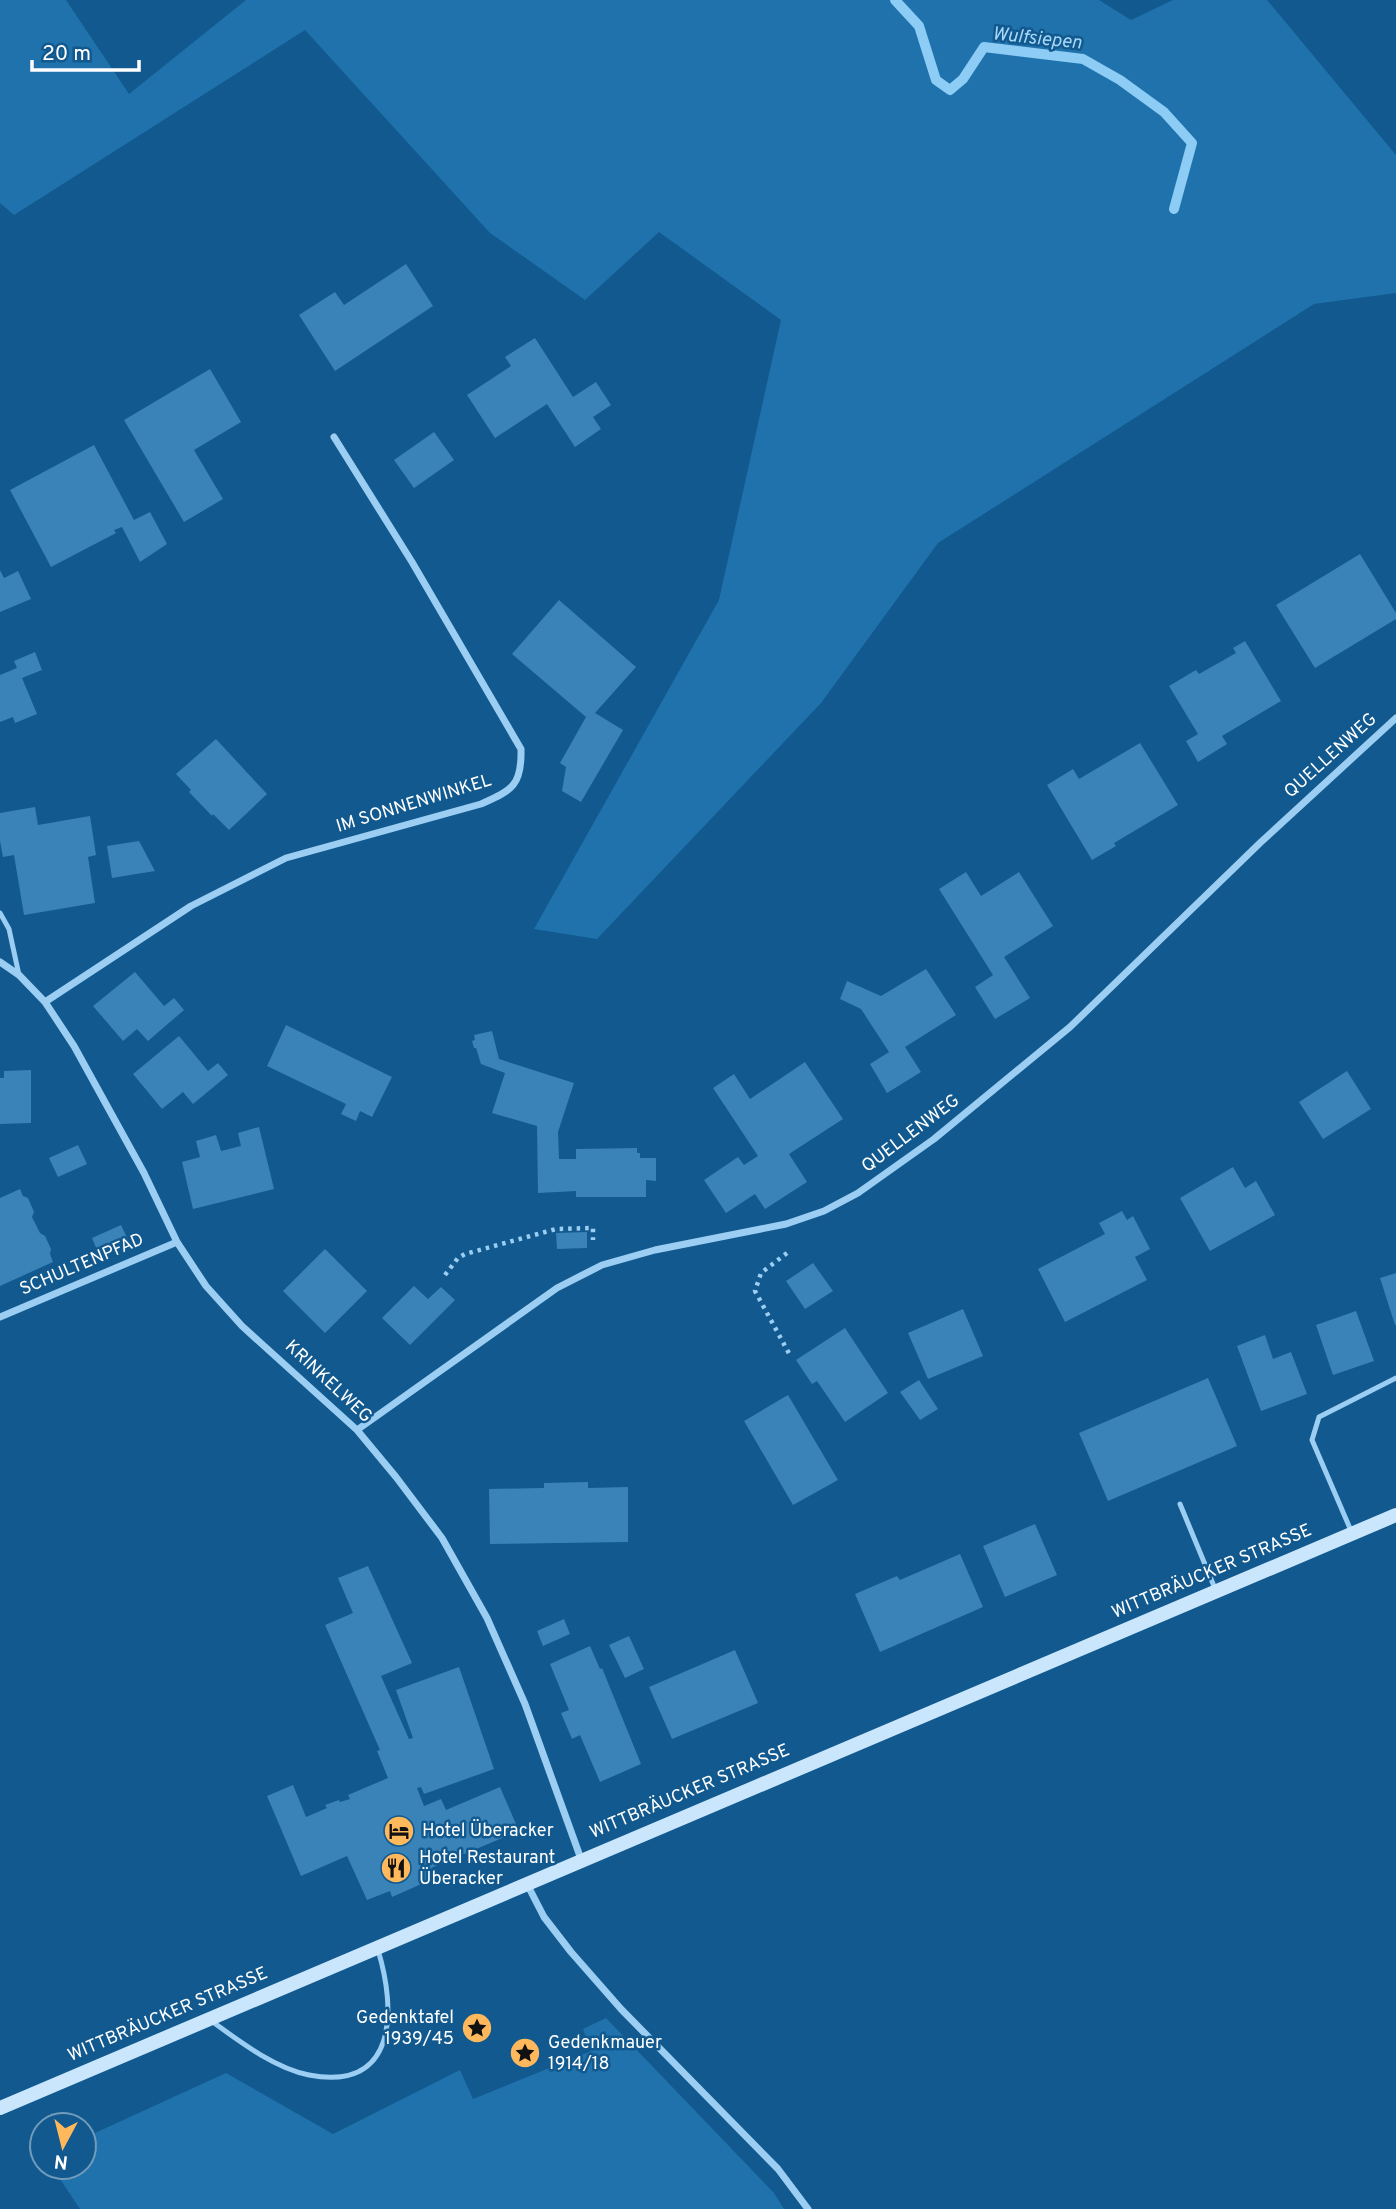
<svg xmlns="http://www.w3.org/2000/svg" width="1396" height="2209" font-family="Overpass,sans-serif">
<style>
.green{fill:#2072ac}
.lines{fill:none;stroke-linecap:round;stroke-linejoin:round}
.stream{stroke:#8cccf5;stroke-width:10}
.building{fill:#3a83b8}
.path{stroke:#9bcef2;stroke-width:4.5;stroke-dasharray:3.5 5;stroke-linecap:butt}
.lane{stroke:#9bcef2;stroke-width:5}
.street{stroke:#9bcef2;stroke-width:7}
.secondary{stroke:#c9e6fc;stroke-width:14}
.labels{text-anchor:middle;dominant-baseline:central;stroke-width:5;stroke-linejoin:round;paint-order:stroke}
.street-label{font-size:18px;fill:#fff;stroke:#11598e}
.poi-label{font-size:18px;fill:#fff;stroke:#11598e;text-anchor:start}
.water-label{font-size:19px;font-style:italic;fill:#a7d8f9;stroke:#11598e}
</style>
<rect width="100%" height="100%" fill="#11598e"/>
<path class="green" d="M0,0H66L129,94L246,0H1099L1131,20L1173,0H1267L1396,155V293L1314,304L938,543L821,703L597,939L534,929L719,600L781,320L659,232L585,300L490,233L305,30L14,215L0,203Z
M606,2018L774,2193L784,2209H80L52,2167H84V2138L226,2073L333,2134L460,2070L473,2099L591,2051L583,2029Z"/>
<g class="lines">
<path class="stream" d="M895,0L919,26L936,80L950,90L963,79L984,47L1083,59L1120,80L1164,112L1192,143L1174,209"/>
</g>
<path class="building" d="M406,264L433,306L335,371L299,315L335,292L344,305Z
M535,338L573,397L596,382L611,405L593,417L601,429L575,447L547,404L495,438L467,395L511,366L505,357Z
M210,369L241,422L194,450L223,499L184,522L124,420Z
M434,432L454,460L414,488L394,460Z
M94,445L134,520L150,512L167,544L140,562L122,527L114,530L116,533L51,567L10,490Z
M1360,554L1396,613V619L1315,668L1276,605Z
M0,570L4,578L18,571L31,599L0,612Z
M559,600L636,667L595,713L623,730L581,802L562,791L566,767L560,763L586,717L512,654Z
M1245,641L1281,701L1222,736L1227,744L1198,762L1186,741L1198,734L1169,686L1196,670L1199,674L1236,653L1233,648Z
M35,652L42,670L22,678L37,714L15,723L13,717L0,722V675L17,668L14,661Z
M216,739L267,794L229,830L213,814L212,816L189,792L191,790L176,774Z
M1140,743L1178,805L1114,843L1116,846L1092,860L1047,785L1073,769L1079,779Z
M35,807L38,825L90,816L96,855L88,857L95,903L24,915L14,855L3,857L0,841V813Z
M139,841L155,871L112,878L107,846Z
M966,872L981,896L1019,872L1053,926L1004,957L1030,998L995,1019L975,987L993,975L939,889Z
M926,969L956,1015L905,1047L921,1072L887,1093L870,1064L889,1052L861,1009L840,999L847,981L881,996Z
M135,972L164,1006L174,998L184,1010L148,1041L137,1029L123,1041L93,1006Z
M286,1025L392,1077L372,1117L360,1111L356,1121L341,1114L346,1104L267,1066Z
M492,1031L499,1059L574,1083L558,1132L559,1159H576V1149L637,1148V1153H640V1158H656V1181L646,1180V1197H576V1191L538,1193L537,1126L492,1113L505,1073L481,1064L476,1048H474L472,1041L475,1040L474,1035Z
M179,1036L208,1071L218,1063L228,1075L193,1104L183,1092L162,1109L133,1074Z
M805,1062L843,1119L789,1154L807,1182L765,1209L755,1194L726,1213L704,1180L738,1157L744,1165L758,1156L713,1088L734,1074L750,1099Z
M31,1070V1123L0,1124V1078H4V1071Z
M1347,1071L1371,1109L1323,1139L1299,1102Z
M259,1127L274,1189L193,1209L182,1162L200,1157L196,1141L216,1135L221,1151L241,1146L238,1133Z
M78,1145L87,1164L58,1177L49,1158Z
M1233,1167L1245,1188L1256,1181L1275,1215L1210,1251L1180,1198Z
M20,1189L23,1196L28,1198L34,1212L32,1217L40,1233L45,1236L51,1249L50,1254L53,1262L0,1286V1198Z
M1122,1211L1127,1220L1133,1216L1150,1249L1135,1257L1147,1280L1065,1322L1038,1269L1105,1234L1099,1223Z
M121,1225L130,1244L100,1257L92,1238Z
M587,1232V1248L557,1249L556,1233Z
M325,1249L367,1291L325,1333L283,1291Z
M813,1263L833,1291L805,1309L786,1281Z
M1396,1273V1325H1395L1380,1278Z
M414,1286L428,1299L441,1287L455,1300L410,1345L382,1318Z
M963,1309L983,1356L928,1379L908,1333Z
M1356,1311L1374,1361L1333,1375L1316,1325Z
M845,1328L888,1393L845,1422L817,1381L812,1384L796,1360Z
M1265,1335L1273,1359L1291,1352L1307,1394L1261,1411L1237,1346Z
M1208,1378L1237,1446L1108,1501L1079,1433Z
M919,1380L938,1409L920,1420L900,1392Z
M788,1395L838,1480L793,1505L744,1421Z
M588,1482V1488L628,1487V1542L490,1544L489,1489L544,1488V1483Z
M1035,1524L1057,1575L1005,1597L983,1546Z
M960,1554L983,1607L880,1652L855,1594L897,1576L900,1580Z
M368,1566L412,1663L381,1676L409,1739L413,1738L396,1690L459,1667L494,1769L424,1794L421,1787L417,1788L424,1806L441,1799L446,1810L500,1787L519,1831L431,1868L435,1878L392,1897L390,1891L367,1900L347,1856L301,1876L267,1796L293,1785L306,1817L327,1808L325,1805L339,1800L340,1802L350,1799L348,1795L388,1778L377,1751L380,1750L325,1625L353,1613L338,1578Z
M564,1619L570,1634L543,1646L537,1631Z
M629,1636L644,1669L625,1678L609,1645Z
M590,1646L600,1669L602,1668L641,1764L600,1782L580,1735L572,1739L561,1713L569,1710L550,1664Z
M735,1650L758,1703L672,1739L649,1687Z"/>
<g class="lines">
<path class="path" d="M787,1253L761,1273L755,1291L791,1357
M445,1275L458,1258L465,1254L556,1229L593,1228V1240"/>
<path class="lane" d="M0,913L9,929L19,975
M1180,1504L1216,1591
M1352,1533L1312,1440L1319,1417L1396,1378
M210,2020C239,2041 274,2068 309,2075C398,2092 396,2009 378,1950"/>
<path class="street" d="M0,962L19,975L45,1002L74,1046L144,1173L177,1242L206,1286L242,1326L357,1430L396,1477L442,1538L487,1618L525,1704L581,1859
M45,1002L191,906L286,858L481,804C512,790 522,786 521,749L412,562L334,437
M0,1317L177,1242
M357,1430L557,1288L602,1265L655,1250L786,1224L824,1211L858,1193L934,1139L1070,1027L1261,842L1396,718
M527,1884L544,1917L571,1952L621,2009L778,2169L808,2209"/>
<path class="secondary" d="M0,2108L1396,1515"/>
</g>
<defs>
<g id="hotel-disc" transform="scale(1.575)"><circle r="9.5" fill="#ffb95c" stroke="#11598e"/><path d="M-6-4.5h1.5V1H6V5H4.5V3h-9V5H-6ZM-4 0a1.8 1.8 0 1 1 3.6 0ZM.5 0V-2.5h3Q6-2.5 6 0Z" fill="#111"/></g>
<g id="restaurant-disc" transform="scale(1.575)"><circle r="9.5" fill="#ffb95c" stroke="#11598e"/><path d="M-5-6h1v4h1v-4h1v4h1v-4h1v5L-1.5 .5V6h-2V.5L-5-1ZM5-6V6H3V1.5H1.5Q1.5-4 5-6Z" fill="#111"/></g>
<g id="sight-disc" transform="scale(1.575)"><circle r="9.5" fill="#ffb95c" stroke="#11598e"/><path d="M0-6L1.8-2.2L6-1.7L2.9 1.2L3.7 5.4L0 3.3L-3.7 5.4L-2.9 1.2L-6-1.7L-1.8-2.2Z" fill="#111"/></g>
</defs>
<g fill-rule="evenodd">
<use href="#hotel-disc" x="399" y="1831"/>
<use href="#restaurant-disc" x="396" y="1868"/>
<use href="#sight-disc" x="477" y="2028"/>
<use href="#sight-disc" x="525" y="2053"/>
</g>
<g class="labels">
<g class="street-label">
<text transform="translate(1331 756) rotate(-42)">QUELLENWEG</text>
<text transform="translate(414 804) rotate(-17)">IM SONNENWINKEL</text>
<text transform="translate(911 1134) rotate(-37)">QUELLENWEG</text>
<text transform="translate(82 1265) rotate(-23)">SCHULTENPFAD</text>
<text transform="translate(328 1382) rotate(43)">KRINKELWEG</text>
<text transform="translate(1212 1572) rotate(-23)">WITTBRÄUCKER STRASSE</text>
<text transform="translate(690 1792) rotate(-23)">WITTBRÄUCKER STRASSE</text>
<text transform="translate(168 2015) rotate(-23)">WITTBRÄUCKER STRASSE</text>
</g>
<g class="poi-label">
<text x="422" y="1831">Hotel Überacker</text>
<text x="419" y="1858">Hotel Restaurant<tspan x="419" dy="21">Überacker</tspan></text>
<text x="454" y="2018" text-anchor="end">Gedenktafel<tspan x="454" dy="21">1939/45</tspan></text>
<text x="548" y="2043">Gedenkmauer<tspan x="548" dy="21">1914/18</tspan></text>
</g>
<g class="water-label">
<text transform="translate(1037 39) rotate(6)">Wulfsiepen</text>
</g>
</g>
<g transform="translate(63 2146) rotate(187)"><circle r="33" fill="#11598e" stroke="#709bbb" stroke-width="2"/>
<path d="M0-5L12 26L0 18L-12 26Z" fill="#ffb95c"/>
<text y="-10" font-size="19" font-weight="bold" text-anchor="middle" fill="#ffffff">N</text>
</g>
<path d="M32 60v10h107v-10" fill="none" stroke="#ffffff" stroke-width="3.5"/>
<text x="42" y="60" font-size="21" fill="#ffffff" stroke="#11598e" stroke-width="5" paint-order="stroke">20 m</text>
</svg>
